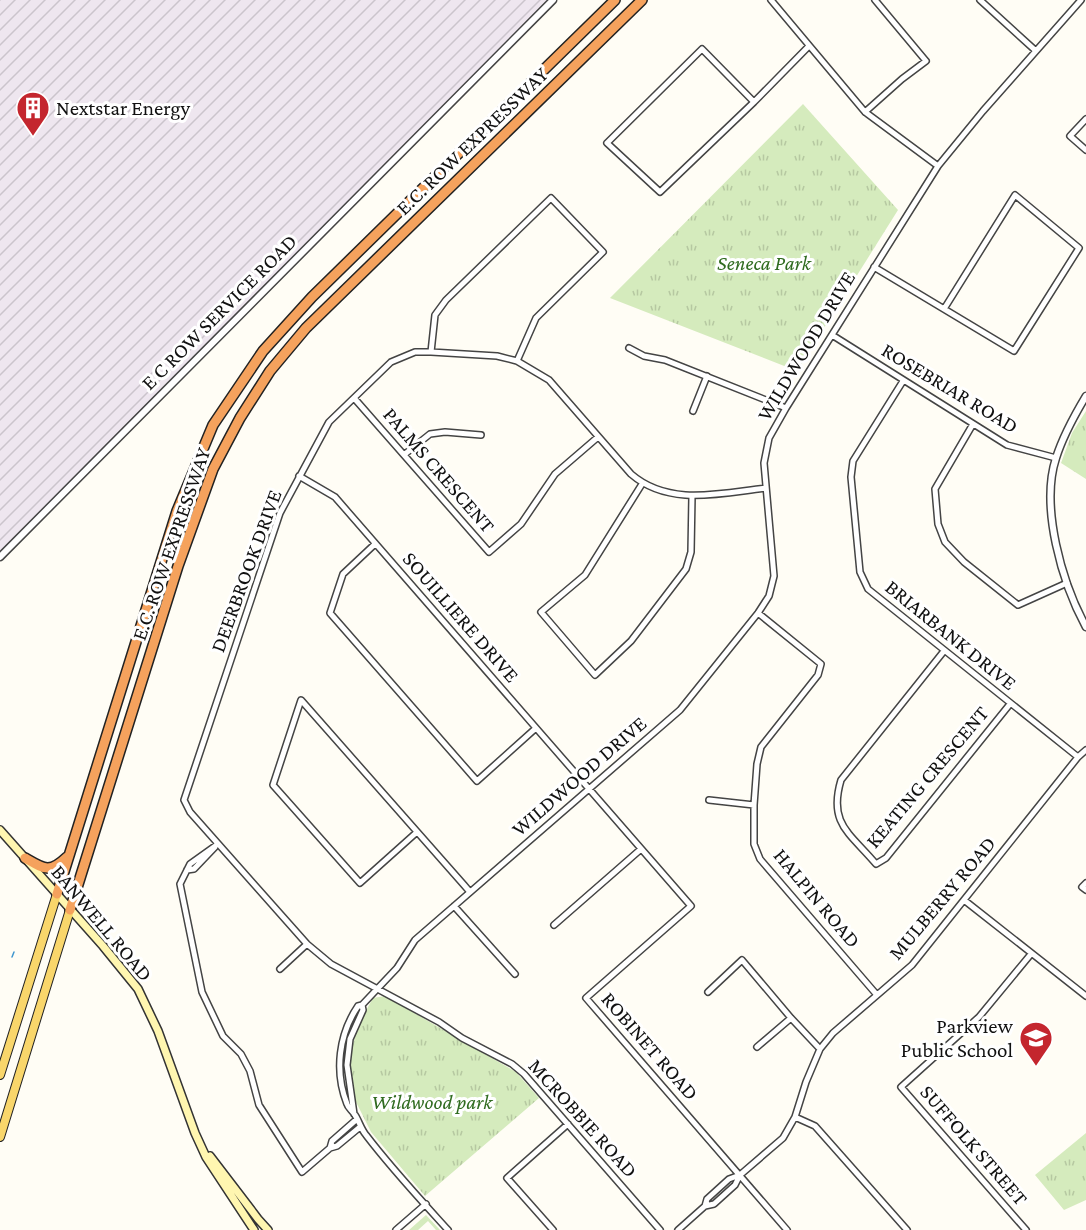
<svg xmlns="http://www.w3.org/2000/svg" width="1086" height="1230" font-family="'Crimson Pro',serif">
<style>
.industrial{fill:url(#industrial-furrows)}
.grass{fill:#d5ebbd}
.park{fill:url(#park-tufts)}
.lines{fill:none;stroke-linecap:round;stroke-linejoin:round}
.stream{stroke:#3f96cf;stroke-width:1.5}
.minor-casing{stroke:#444;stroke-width:8}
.tertiary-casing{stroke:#444;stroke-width:9}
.secondary-casing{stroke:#333;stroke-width:10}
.primary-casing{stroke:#222;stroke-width:10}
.motorway-casing{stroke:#222;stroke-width:12}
.minor{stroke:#fff;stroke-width:5}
.tertiary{stroke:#fff;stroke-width:6}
.secondary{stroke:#fff6b0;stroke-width:7}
.primary{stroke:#f9d66b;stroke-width:8}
.motorway{stroke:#f5a25d;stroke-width:9}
.labels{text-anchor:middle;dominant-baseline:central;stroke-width:6;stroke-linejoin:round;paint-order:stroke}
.poi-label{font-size:21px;fill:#111;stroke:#fff;text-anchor:start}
.street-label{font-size:21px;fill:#111;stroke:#fff}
.park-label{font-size:21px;font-style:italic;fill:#2f6b1f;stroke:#fff}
</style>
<defs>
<pattern id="industrial-furrows" width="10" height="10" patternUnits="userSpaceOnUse" patternTransform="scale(1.5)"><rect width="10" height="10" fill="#eee6ef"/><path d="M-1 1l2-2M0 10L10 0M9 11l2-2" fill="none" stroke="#cbc4cc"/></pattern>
<pattern id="park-tufts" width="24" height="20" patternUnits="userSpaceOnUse" patternTransform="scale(1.5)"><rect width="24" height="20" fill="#d5ebbd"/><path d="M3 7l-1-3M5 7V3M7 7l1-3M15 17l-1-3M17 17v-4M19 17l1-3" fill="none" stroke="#b6c8a1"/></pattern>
</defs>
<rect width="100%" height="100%" fill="#fffdf5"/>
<path class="industrial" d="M0,0H549L0,553Z"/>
<path class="grass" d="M426,1215L440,1230H436L428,1221L418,1230H409Z"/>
<path class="park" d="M803,104L898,210L797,371L610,298Z
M1086,411V479L1061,463L1072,433Z
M385,996L516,1072L539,1098L425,1196L371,1132L354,1098L349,1060L358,1025L373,998Z
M1086,1133V1200L1064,1210L1035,1175Z"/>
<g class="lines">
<path class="stream" d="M12,957L14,952"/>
<g class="minor-casing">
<path id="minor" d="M771,0L865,112L938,166
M980,0L1036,51
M754,102L660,192L607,143L702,49L754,102L809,46
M865,112L902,79L926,61L875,0
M1086,119L1070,136L1086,150
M874,267L1014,351L1079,248L1015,195L944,309
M832,335L1007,445L1056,458
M629,348L644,356L665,360L786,408
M431,352L435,315L446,300L551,198L603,252L536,318L517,361
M903,381L853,461L851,477L860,572L868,589L1078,757
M354,398L489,552L521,524L555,474L598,437
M693,411L707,376
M973,424L935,489L938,524L945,542L964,562L1018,605L1067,583
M405,454L430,434L445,432L481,435
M299,476L335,497L691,906L586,998L787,1230
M642,484L585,575L541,612L595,675L631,641L686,569L691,552L692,496
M375,544L343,574L330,613L477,781L536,728
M758,613L821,664L818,675L761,747L757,764L754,805V844L760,859L877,995
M944,651L841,780C828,824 850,833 876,864L886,858L1010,704
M709,800L754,805
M417,832L360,883L273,785L301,700L464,885L470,892
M218,844L190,864L180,884L202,992L223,1036L241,1054L250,1071L259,1105L302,1172L330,1148L337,1146L360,1127
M187,870L194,869L215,847
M1086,883L1082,887L1086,890
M964,900L1086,996
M454,906L515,974
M554,925L641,849
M280,969L307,944
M708,992L742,960L791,1018L820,1049
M757,1047L791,1018
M354,1114L347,1065L350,1039L363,1010L362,1005
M795,1117L815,1126L907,1230
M330,1148L332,1141L357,1119
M705,1206L707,1199L729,1179L740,1175L783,1138L795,1117L806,1082L820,1049L833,1033L912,965L1078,757L1086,750
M396,1230L426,1204
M448,1230C420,1199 391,1168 366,1135C361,1129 359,1121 355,1115C352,1110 348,1108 347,1104C334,1071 339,1034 358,1006L362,1005L397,968L415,940L680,710L758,613L769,596L774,576L764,463L769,438L786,408L938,166L983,111L1081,0
M553,1230L507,1178L568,1124
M660,1230L524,1074L512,1064L462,1038L439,1022L331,964L307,944L190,812L184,800L280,513L329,422L391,362L415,352H431L497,356L517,361L549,380L631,474C669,507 721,493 766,488
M678,1230L705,1206L714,1204L735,1185L740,1175
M1026,1230L901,1087L979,1017L1031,954"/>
</g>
<g class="tertiary-casing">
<path id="tertiary" d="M1086,396C1074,416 1063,436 1056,458C1040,507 1062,583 1086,627
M0,557L553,0"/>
</g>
<g class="secondary-casing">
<path id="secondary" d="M0,830L103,946L138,989L158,1031L195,1133L206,1157L254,1230
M210,1156L258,1219L268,1230"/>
</g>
<g class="primary-casing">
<path id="primary" d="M0,1075L57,894
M0,1137L70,910"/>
</g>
<g class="motorway-casing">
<path id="motorway" d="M25,858C44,869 49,874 67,857
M57,894L177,511L213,425L263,351L312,297L615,0
M70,910L178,566L213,469L240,418L270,371L306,328L642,0"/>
</g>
<use href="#minor" class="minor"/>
<use href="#tertiary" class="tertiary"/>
<use href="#secondary" class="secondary"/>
<use href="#primary" class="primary"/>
<use href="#motorway" class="motorway"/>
</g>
<defs>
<g id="building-pin" transform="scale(1.725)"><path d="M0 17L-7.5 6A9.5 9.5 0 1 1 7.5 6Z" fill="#c4262e" stroke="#fff"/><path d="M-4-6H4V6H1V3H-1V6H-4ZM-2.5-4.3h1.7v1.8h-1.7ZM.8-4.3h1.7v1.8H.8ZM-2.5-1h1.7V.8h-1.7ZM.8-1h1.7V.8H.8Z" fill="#fff"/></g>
<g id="school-pin" transform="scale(1.725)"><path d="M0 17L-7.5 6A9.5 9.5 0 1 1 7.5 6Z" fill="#c4262e" stroke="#fff"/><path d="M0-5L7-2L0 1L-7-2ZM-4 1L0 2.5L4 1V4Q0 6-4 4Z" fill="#fff"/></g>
</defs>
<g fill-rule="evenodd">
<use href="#building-pin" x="33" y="108"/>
<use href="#school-pin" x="1036" y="1038"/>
</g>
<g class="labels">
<g class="poi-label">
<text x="56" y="108">Nextstar Energy</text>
<text x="1013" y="1026" text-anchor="end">Parkview<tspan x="1013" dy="24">Public School</tspan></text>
</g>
<g class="street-label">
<text transform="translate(472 141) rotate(-44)">E.C. ROW EXPRESSWAY</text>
<text transform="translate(219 312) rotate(-45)">E C ROW SERVICE ROAD</text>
<text transform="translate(806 346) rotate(-59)">WILDWOOD DRIVE</text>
<text transform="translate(950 388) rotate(31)">ROSEBRIAR ROAD</text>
<text transform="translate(439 470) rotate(49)">PALMS CRESCENT</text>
<text transform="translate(171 544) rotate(-71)">E.C. ROW EXPRESSWAY</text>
<text transform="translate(246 571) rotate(-70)">DEERBROOK DRIVE</text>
<text transform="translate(461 617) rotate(49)">SOUILLIERE DRIVE</text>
<text transform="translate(951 635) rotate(39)">BRIARBANK DRIVE</text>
<text transform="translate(579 776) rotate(-41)">WILDWOOD DRIVE</text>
<text transform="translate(927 777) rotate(-50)">KEATING CRESCENT</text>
<text transform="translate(817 898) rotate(50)">HALPIN ROAD</text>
<text transform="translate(942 898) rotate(-50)">MULBERRY ROAD</text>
<text transform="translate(102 923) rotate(50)">BANWELL ROAD</text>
<text transform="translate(650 1046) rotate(49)">ROBINET ROAD</text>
<text transform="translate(583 1118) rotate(48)">MCROBBIE ROAD</text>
<text transform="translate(974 1145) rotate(49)">SUFFOLK STREET</text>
</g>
<g class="park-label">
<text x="764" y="263">Seneca Park</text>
<text x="432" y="1102">Wildwood park</text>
</g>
</g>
</svg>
